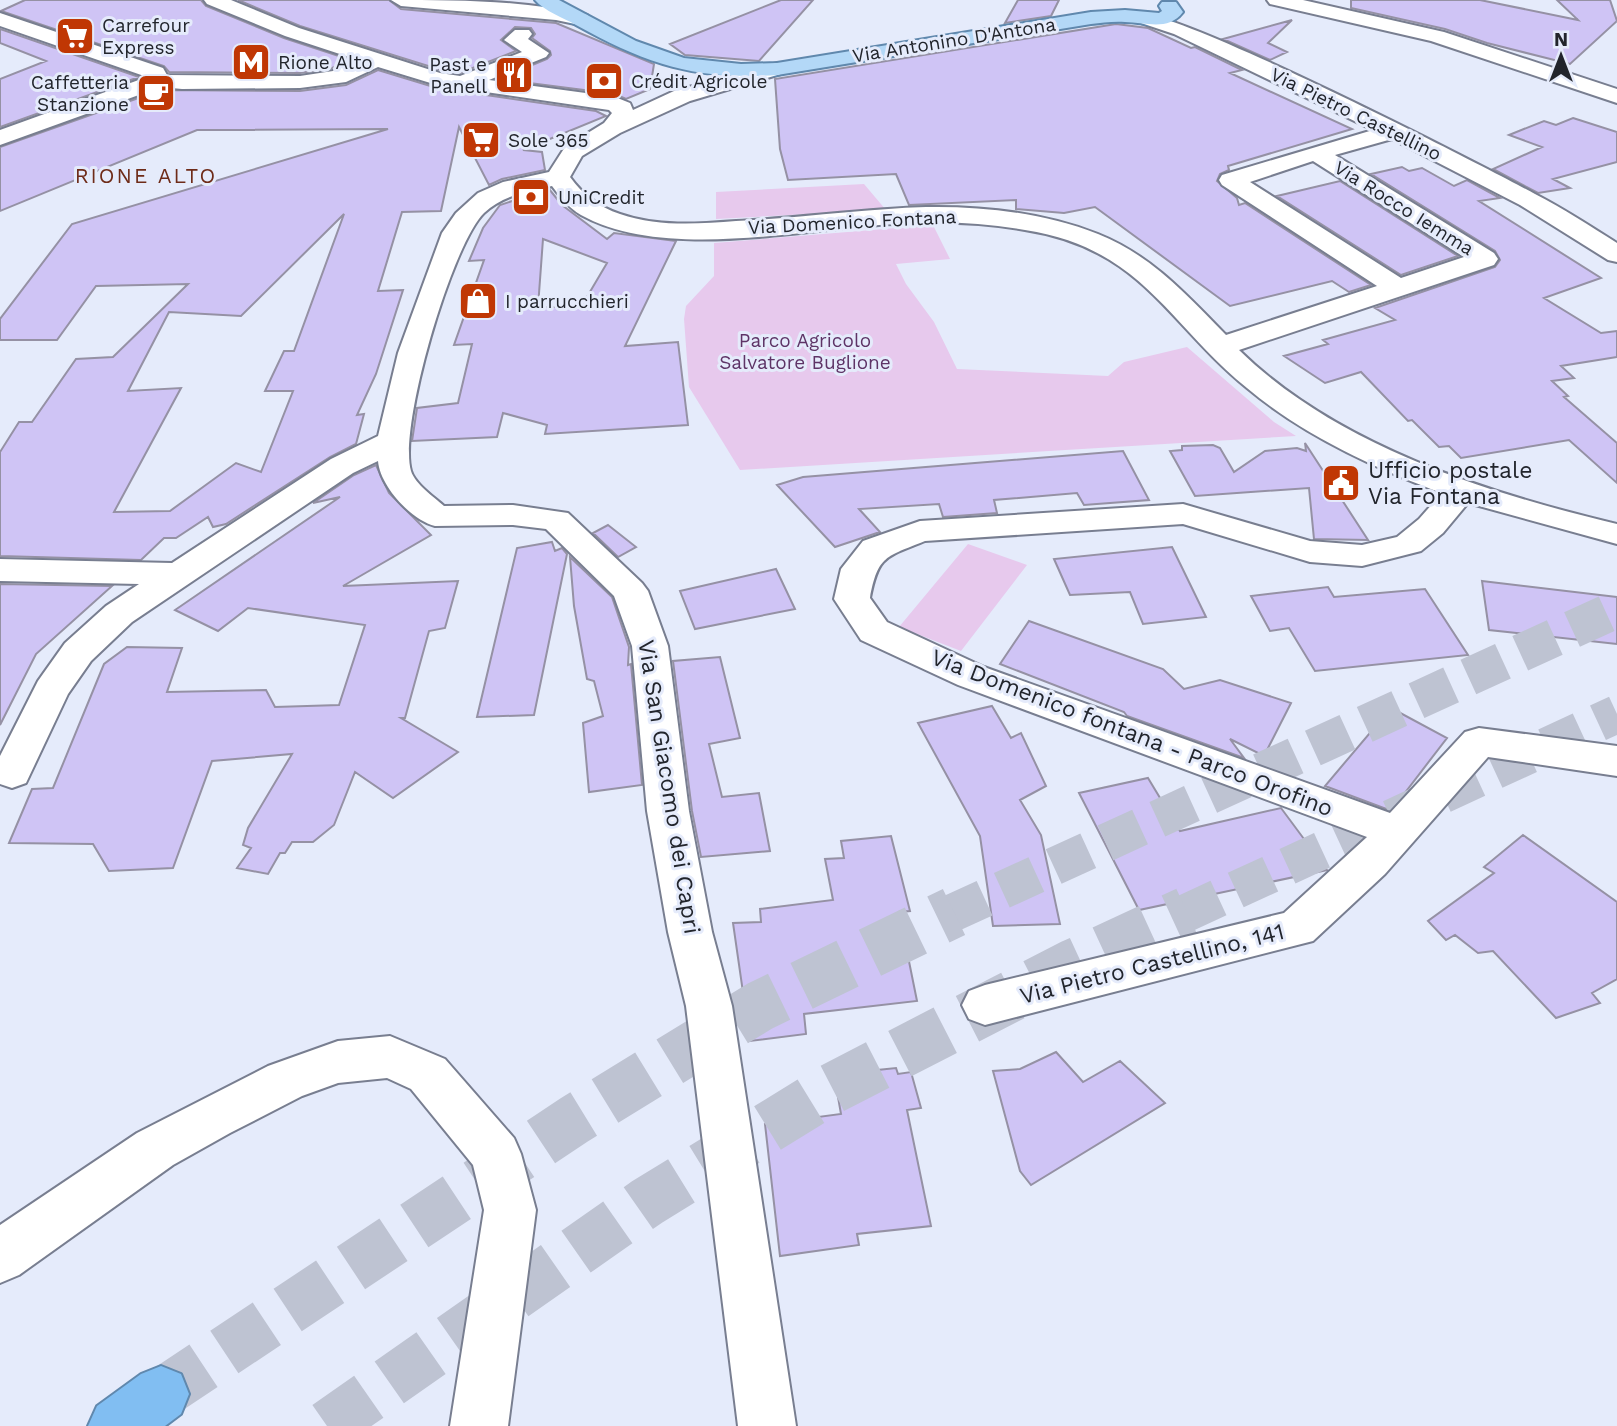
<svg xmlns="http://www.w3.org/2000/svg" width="1617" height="1426" font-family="'Work Sans',sans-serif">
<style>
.green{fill:#e7c9ed}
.building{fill:#cfc4f5;stroke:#9591a4;stroke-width:2;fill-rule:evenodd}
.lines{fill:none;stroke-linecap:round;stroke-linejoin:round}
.highway-tunnel-far1{stroke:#bec3d2;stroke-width:38;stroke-dasharray:38 19;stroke-linecap:butt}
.highway-tunnel{stroke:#bec3d2;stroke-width:51;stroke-dasharray:51 25;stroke-linecap:butt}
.minor-casing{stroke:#787e90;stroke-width:4}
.major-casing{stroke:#6088ad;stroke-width:4}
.highway-casing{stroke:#6088ad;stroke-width:4}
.minor{fill:#fff;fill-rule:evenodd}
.major{fill:#b3d8f7;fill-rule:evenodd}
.highway{fill:#81bef2;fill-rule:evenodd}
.labels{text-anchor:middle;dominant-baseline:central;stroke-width:6;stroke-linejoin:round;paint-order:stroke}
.far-poi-label{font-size:19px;fill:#22252c;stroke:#e5ebfb;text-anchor:start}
.far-street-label{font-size:19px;fill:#22252c;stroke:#e5ebfb}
.far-park-label{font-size:19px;fill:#5e3467;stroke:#e5ebfb}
.far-neighbourhood-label{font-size:21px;letter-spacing:2px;fill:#6e2b18;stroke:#e5ebfb}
.poi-label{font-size:23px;fill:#22252c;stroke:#e5ebfb;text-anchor:start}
.street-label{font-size:23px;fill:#22252c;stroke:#e5ebfb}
</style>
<rect width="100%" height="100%" fill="#e5ebfb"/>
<path class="green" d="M864,184L886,210L716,219V192Z
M933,225L950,259L896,264L906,284L934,322L957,369L1108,376L1124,362L1187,347L1274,422L1296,436L740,470L689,387L684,319L686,306L714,276V243Z
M968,544L1027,565L961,651L899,627Z"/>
<path class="building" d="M25,0H201L206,6L284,38L351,60L332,68L300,73L169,72L164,66L1,11Z
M238,0H389L401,9L556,23L654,64L650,89L626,99L615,94L499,79L547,59L551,55L550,51L532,38L535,34L531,28L515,27L501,40L516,51L460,73L441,70L300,26Z
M781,0H813L759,61L685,55L670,44Z
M1018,0H1059L1051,16L1005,23Z
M1351,0H1480L1578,20L1557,0H1610L1617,21L1570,64L1487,43L1445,29L1351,8Z
M1292,20L1268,43L1287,52L1270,60L1223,39Z
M1116,24L1148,28L1191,48L1195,47L1242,70L1230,73L1352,129L1228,166L1229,170L1220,174L1217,181L1237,198L1239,205L1245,203L1371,285L1349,292L1332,281L1230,306L1095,207L1064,213L1016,209V200L909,205L896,174L788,180L780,149L775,79Z
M0,29L139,77L0,127V79L46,61L0,43Z
M378,70L437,88L596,111L606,116L523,150L542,152L545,170L502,179L489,185L459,127L441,211L402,212L378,291L403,290L376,374L357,415L364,414L356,444L330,457L226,524L213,527L208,517L176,538H164L141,560L0,556V452L19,422H32L76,359L113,357L188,284L96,286L57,340H0V319L72,224L388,129L197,130L0,211V147L161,90L300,91L346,85ZM344,214L294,351H284L265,391H293L261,472L236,463L170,511L114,512L181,388L128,391L169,312L241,316Z
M1573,118L1617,132V162L1553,179L1570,188L1538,193L1493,169L1542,147L1509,135L1544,121L1556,125Z
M1402,167L1409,171L1422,168L1454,186L1467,180L1500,198L1479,201L1601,278L1544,298L1601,333L1617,331V357L1561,366L1574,378L1552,381L1568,396L1564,397L1617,443V483L1569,440L1461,458L1449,446L1439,447L1412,420L1408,421L1361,372L1325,383L1284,356L1328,344L1323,340L1395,320L1375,308L1495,267L1500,260L1495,251L1371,174Z
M1340,181L1458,256L1401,275L1277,196Z
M549,189L562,205L607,239L614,233L676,241L625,346L678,342L688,425L545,434L547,425L503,413L497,437L412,441L417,408L458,403L472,344L454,345L484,260L469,261L483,228L500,205ZM543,239L607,263L581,307H538Z
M1305,443L1368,540L1314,539L1309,488L1195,496L1170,451L1182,450V446L1213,445L1220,448L1234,472L1265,451L1297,448L1306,451Z
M1123,451L1149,500L1084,505L1077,493L994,500L997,513L943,517L939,504L859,509L880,532L835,547L777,485L803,477Z
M376,465L389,493L431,535L343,586L458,581L445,628L429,631L405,718H401L458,752L393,798L355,772L334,825L313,842H292L285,853H280L268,874L237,868L251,848L243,845L248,828L292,754L212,761L173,868L109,871L93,844L9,843L32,789L53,788L104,664L127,647L182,648L167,692L266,690L275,707L339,705L365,625L248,608L218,631L175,610L340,497L313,503L354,475Z
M608,525L636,547L618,557L593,533Z
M552,542L555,551L562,548L567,554L534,715L477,717L517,548Z
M1172,547L1206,617L1143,624L1130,592L1070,595L1054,559Z
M570,557L612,597L629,647L628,665L631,664L642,785L589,792L583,723L603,716L594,681L587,679L574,606Z
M776,569L795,609L695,629L680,591Z
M1482,581L1617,597V644L1489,630Z
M0,584L112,586L36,654L0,725Z
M1328,587L1334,597L1425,589L1468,655L1315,671L1289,628L1270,631L1251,596Z
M1029,621L1163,669L1184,689L1220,680L1291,703L1264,756L1230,739L1244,758L1127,716L1124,712L1000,664Z
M720,657L740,738L709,744L722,797L759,793L770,851L701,857L692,811L673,661Z
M992,706L1011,738L1021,733L1046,786L1020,800L1041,835L1060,924L993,926L980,836L918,723Z
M1391,708L1447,738L1404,794L1389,810L1325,786Z
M1148,778L1180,831L1281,808L1327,870L1139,910L1079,793Z
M1523,835L1617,902V979L1592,993L1600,1003L1556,1018L1493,951L1478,953L1455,935L1446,940L1428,921L1494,873L1484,867Z
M891,836L910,911L899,912L917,1001L804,1014L806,1034L750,1041L733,923L761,922L760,909L833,900L825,859L844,858L841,841Z
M1056,1052L1083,1082L1120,1061L1165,1103L1031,1185L1020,1171L993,1071L1020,1069Z
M896,1068L898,1074L911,1072L921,1108L907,1110L931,1226L857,1234L859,1245L780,1256L765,1124L841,1114L835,1080L868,1077V1071Z"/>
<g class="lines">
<path class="highway-tunnel-far1" d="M950,914L1617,609
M1184,914L1617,714"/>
<path class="highway-tunnel" d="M161,1394L574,1120L760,1006L954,912
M327,1426L647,1202L831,1089L1072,965L1187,912"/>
<g class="minor-casing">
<path id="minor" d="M204,0H231L299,28L440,73L460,76L522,52L504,40L515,30H529L532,34L528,39L549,53L546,57L489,80L615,97L630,103L633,110L674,91L777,63L784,65L788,69L784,73L690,101L620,133L582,156L570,177C583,195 599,207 620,214C657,227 698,224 736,221C799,218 863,209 926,207C984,206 1044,213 1098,234C1151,255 1187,295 1226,335L1377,286L1222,185L1219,180L1222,175L1373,130L1174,34L1141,23L1138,19L1141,15C1173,7 1486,167 1535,194C1563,208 1590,226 1617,243V262L1608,260L1520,205L1392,139L1335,155L1494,253L1498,259L1494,265L1239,350C1337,446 1487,493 1617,524V544L1468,503L1443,533L1421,551L1362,566L1310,562L1183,524L925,541C886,557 878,555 870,598L887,622L984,667L1390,813L1465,732L1479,728L1617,746V776L1488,757L1385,874L1313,941L985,1025L969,1019L962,1005L969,991L985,985L1284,913L1367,837L958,685L861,640L834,599L841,569L863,541L920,521L1183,504L1310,541L1362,545L1397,537L1419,519L1442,493C1374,468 1303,435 1247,388C1167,323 1142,248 1025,230C981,222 938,221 894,224C802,229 664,261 581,215C569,208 560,197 552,186C527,191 502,196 484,213C452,244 398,427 411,471C415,484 434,497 444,506L513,505L568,513L642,583L648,591L668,646L689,811L712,932L732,1006L796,1426H738L686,1006L668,932L647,811L632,646L614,596L546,529L513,525L435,526C411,520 380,486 378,461L353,473L132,622L91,661L68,694L26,783L12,788L0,784V756L38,681L65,643L106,606L139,584L0,581V559L172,563L331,459L378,436L398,353L442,233L456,213L478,193L503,182L549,172L565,147L604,123L612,113L609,110L437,85L378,67L346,82L300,88L182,89L161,87L0,145V130L147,77L0,26V13L163,68L167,75L300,76L333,71L358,60L285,36L207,4ZM1313,161L1464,257L1401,278L1250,182Z
M391,0C456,0 524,0 587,15L590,19L587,23L580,25L556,20L401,6Z
M1267,0H1303L1444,32L1617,89V103L1431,41L1270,4Z
M390,1036L445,1059L514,1138L521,1154L536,1210L508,1426H450L484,1210L473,1165L411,1089L387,1078L338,1083L302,1096L230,1133L173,1165L19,1275L0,1283V1225L137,1133L268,1066L338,1041Z"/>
</g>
<g class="major-casing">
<path id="major" d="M535,0H559L636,41L684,58L741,64L777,63L1091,12L1125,10L1159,13L1162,11L1159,6L1162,2H1176L1183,12C1168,32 1145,22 1125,22C1113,21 1102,23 1091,24L777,75C695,80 648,65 576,25C564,18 544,11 535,0Z"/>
</g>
<g class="highway-casing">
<path id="highway" d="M161,1366L181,1374L189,1394L181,1414L165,1426H88L97,1406L141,1374Z"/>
</g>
<use href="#minor" class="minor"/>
<use href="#major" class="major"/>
<use href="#highway" class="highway"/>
</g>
<defs>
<g id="supermarket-square" transform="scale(2.0125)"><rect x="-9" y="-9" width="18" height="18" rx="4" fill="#c03704" stroke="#e5ebfb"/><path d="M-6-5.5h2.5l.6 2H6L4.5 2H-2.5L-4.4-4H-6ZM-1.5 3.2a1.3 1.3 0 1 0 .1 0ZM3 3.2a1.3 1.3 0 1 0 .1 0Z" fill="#fff"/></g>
<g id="metro-square" transform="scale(2.0125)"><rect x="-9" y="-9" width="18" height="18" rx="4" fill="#c03704" stroke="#e5ebfb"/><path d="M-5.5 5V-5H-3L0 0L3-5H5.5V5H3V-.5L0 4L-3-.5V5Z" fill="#fff"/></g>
<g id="restaurant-square" transform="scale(2.0125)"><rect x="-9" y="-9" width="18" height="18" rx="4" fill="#c03704" stroke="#e5ebfb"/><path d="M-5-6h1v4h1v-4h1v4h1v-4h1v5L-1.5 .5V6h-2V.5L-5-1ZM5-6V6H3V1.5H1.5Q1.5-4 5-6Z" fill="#fff"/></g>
<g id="bank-square" transform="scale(2.0125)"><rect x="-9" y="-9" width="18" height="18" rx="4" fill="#c03704" stroke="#e5ebfb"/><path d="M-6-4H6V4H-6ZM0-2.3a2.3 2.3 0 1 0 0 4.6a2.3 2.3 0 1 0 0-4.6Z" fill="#fff"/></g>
<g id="cafe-square" transform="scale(2.0125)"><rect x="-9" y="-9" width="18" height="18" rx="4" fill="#c03704" stroke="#e5ebfb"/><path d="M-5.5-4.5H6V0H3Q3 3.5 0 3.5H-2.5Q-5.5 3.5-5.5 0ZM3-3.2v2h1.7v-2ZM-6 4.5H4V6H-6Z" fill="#fff"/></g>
<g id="shop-square" transform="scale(2.0125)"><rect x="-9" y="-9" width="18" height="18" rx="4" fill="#c03704" stroke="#e5ebfb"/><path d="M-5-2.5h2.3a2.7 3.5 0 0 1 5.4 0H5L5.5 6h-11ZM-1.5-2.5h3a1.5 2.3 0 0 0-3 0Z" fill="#fff"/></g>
<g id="civic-square" transform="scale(2.0125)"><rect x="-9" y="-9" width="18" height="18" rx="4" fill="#c03704" stroke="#e5ebfb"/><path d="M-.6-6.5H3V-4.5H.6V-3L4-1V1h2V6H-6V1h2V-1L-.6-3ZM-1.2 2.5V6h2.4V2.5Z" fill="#fff"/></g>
</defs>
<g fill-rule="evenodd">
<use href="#supermarket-square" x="75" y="36"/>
<use href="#metro-square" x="251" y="62"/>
<use href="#restaurant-square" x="514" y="75"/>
<use href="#bank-square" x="604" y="81"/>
<use href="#cafe-square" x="156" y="93"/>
<use href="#supermarket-square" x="481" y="140"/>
<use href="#bank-square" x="531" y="197"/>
<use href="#shop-square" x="478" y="301"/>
<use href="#civic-square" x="1341" y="483"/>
</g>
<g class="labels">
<g class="far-poi-label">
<text x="102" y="25">Carrefour<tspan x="102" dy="22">Express</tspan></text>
<text x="278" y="62">Rione Alto</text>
<text x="487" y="64" text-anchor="end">Past e<tspan x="487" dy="22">Panell</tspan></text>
<text x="631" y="81">Crédit Agricole</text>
<text x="129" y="82" text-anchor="end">Caffetteria<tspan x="129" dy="22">Stanzione</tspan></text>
<text x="508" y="140">Sole 365</text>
<text x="558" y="197">UniCredit</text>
<text x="505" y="301">I parrucchieri</text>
</g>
<g class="far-street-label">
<text transform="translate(954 40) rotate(-9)">Via Antonino D'Antona</text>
<text transform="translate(1356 114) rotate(26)">Via Pietro Castellino</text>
<text transform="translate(1404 208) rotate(32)">Via Rocco Iemma</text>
<text transform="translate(852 222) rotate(-3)">Via Domenico Fontana</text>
</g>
<g class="far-park-label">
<text x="805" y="340">Parco Agricolo<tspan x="805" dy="22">Salvatore Buglione</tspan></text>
</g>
<g class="far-neighbourhood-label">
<text x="146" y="175">RIONE ALTO</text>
</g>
<g class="poi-label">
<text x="1368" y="470">Ufficio postale<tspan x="1368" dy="26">Via Fontana</tspan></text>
</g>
<g class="street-label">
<text transform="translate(1132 733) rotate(21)">Via Domenico fontana - Parco Orofino</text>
<text transform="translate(669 787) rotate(81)">Via San Giacomo dei Capri</text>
<text transform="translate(1152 964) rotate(-14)">Via Pietro Castellino, 141</text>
</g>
</g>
<g transform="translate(1561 56)" stroke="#e5ebfb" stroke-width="5" paint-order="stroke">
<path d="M0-5L12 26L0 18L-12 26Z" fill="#22252c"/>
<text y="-10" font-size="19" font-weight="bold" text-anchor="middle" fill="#22252c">N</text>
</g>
</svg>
